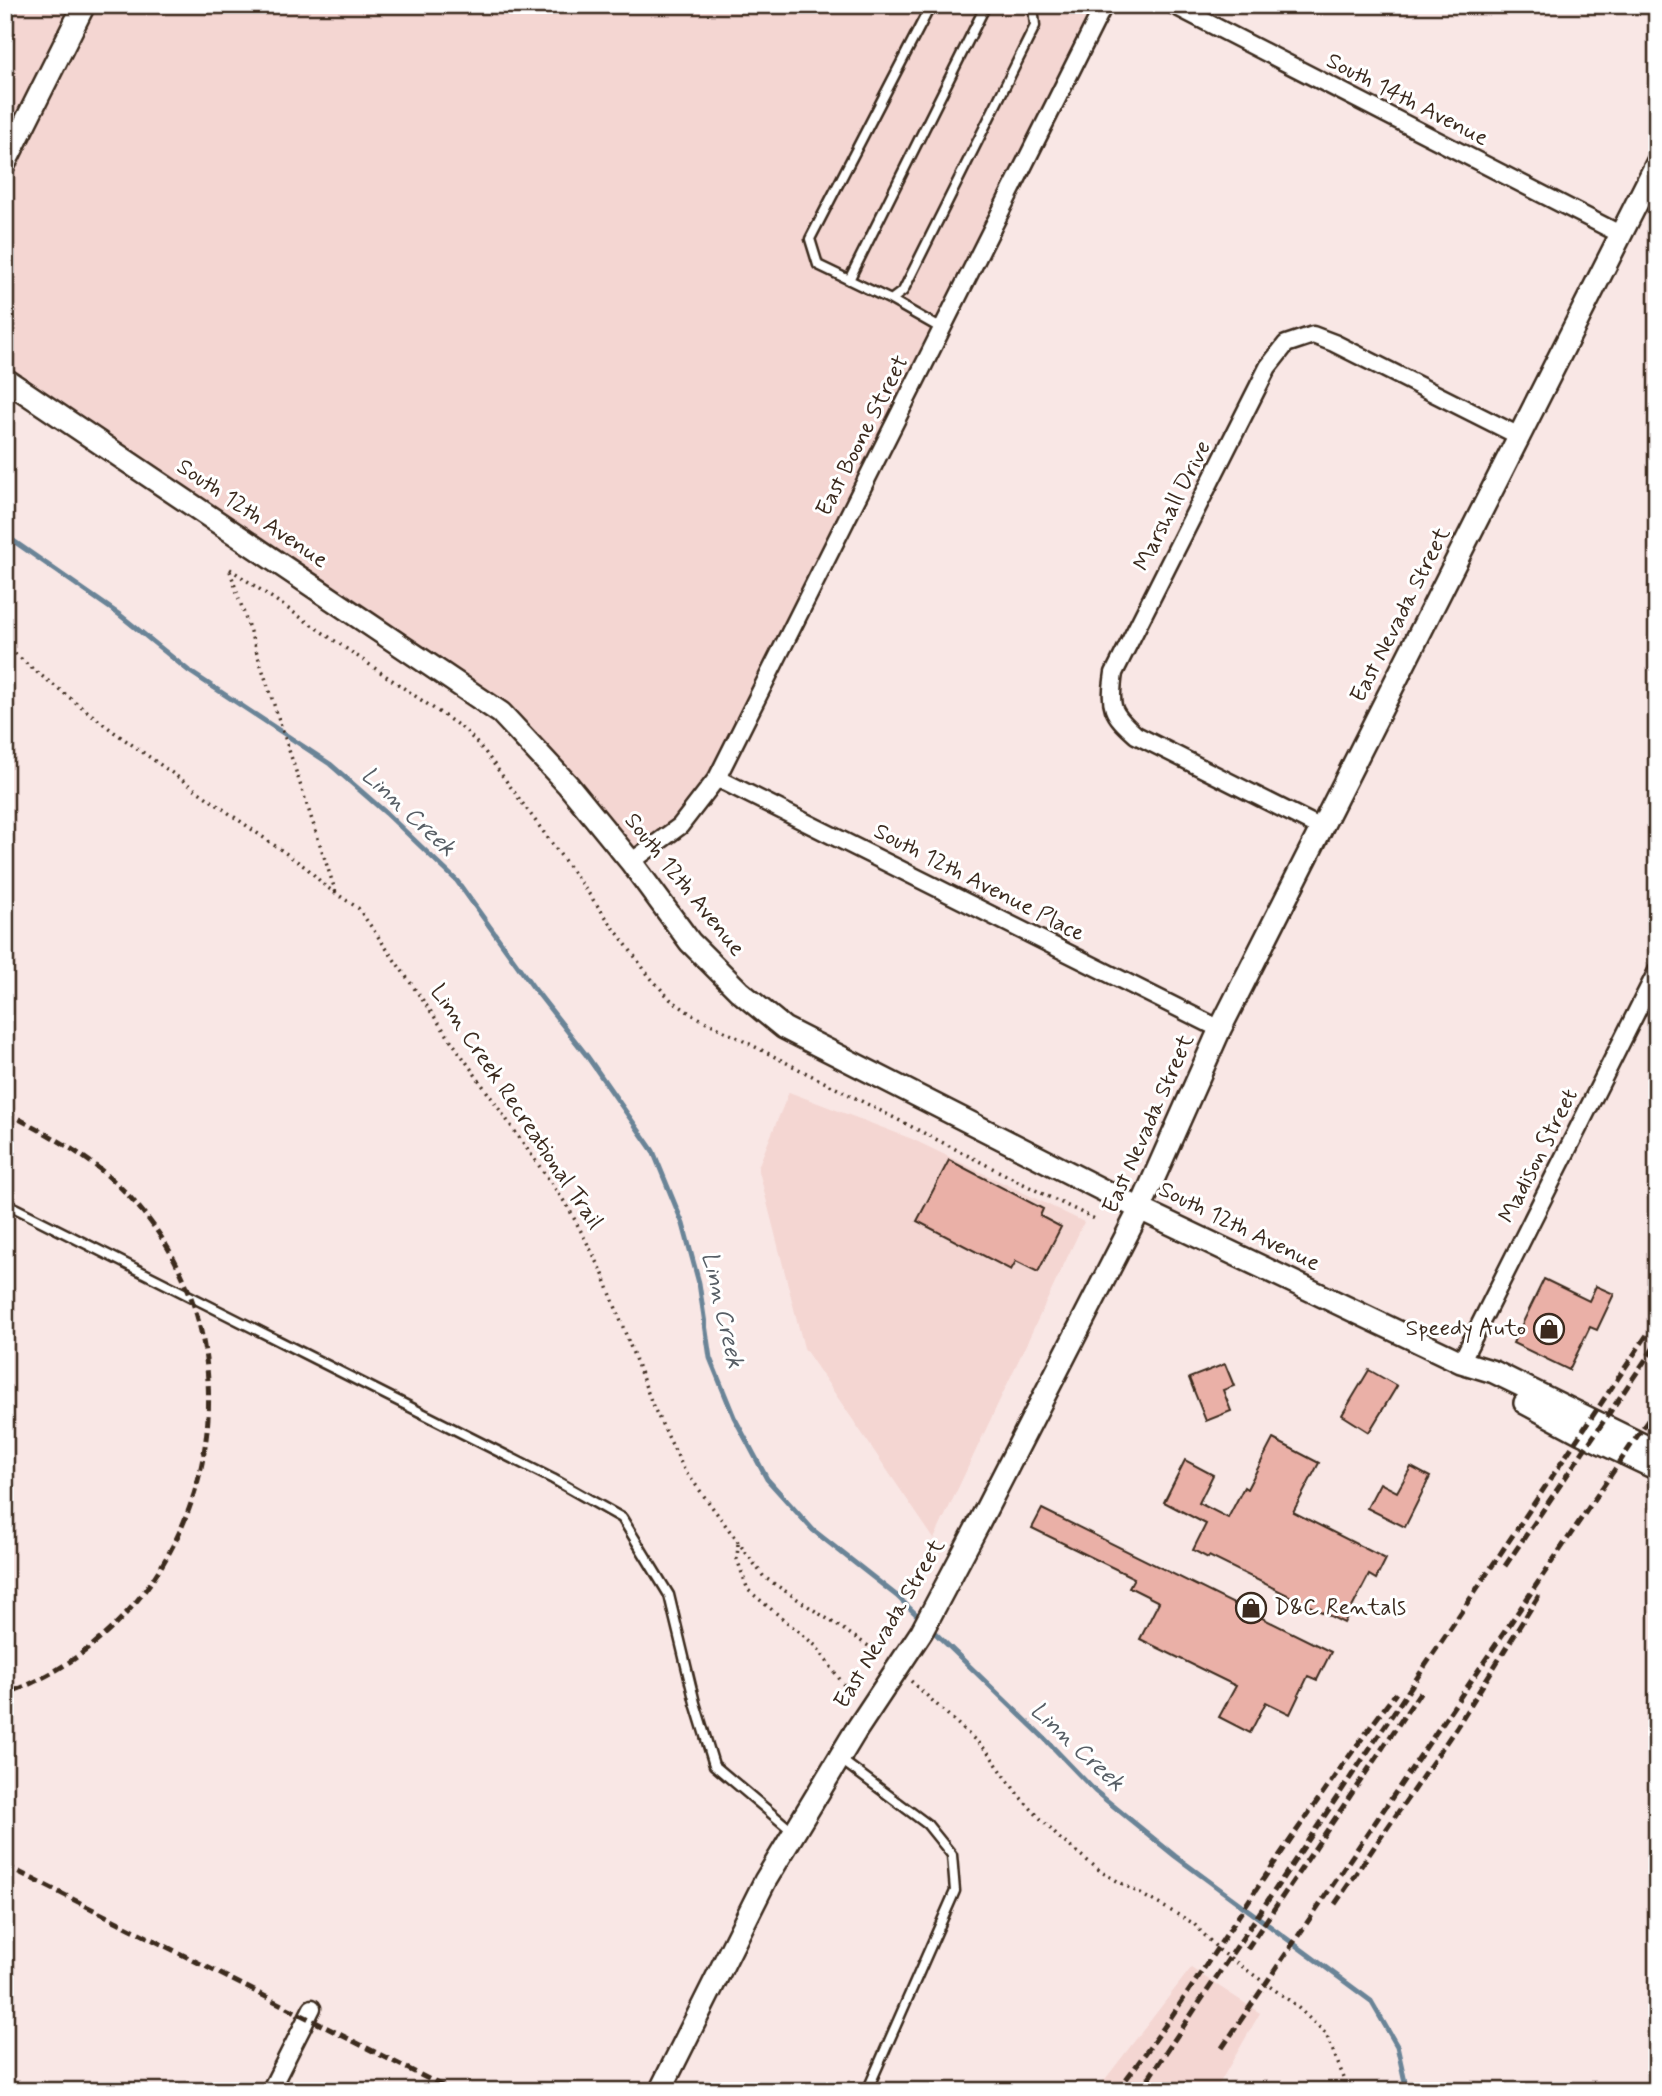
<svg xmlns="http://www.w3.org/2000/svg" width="1662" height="2096" font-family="Mynerve,sans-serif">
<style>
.built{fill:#f4d6d2}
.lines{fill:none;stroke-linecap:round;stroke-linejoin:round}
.stream{stroke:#6a8497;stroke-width:5}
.building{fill:#eab0a7;stroke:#3b2a1e;stroke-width:2}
.service-casing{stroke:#3b2a1e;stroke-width:13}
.minor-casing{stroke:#3b2a1e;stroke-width:21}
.secondary-casing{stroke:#3b2a1e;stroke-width:26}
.path{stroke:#3b2a1e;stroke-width:3.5;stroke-dasharray:2 5;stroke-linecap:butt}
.service{stroke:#fff;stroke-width:8}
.minor{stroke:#fff;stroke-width:16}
.secondary{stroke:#fff;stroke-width:21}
.rail{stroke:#3b2a1e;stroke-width:5;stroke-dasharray:10 5;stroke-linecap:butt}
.secondary-bridge-casing{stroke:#3b2a1e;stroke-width:26;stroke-linecap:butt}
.secondary-bridge{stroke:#fff;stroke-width:21}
.labels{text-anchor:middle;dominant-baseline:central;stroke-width:6;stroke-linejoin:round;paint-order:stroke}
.street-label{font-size:23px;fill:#3b2a1e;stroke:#fff}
.poi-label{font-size:23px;fill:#3b2a1e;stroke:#fff;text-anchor:end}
.water-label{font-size:24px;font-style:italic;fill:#575e65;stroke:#fff}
</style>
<rect width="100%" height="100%" fill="#f9e7e5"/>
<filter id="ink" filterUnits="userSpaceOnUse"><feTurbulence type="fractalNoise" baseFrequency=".0143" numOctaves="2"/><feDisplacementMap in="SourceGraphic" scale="14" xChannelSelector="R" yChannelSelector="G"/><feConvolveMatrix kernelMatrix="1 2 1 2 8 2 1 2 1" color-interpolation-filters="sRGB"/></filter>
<g filter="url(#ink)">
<path class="built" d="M5,5H1104L717,778L680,826L631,862L501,713L5,379Z
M789,1092L912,1139L1084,1222L934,1539L804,1348L758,1167Z
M1191,1968L1260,2013L1215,2091H1096Z"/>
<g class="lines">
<path class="stream" d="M5,535L120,615L189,671L330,764L386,813L457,881L533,987L587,1056L653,1151L683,1224L699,1283L710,1358L734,1417L767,1479L813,1530L897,1596L921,1619
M931,1629L1045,1739L1095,1791L1175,1856L1371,2001L1397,2046L1407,2091"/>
</g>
<path class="building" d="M949,1160L1043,1209L1040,1216L1061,1227L1038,1272L1016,1261L1011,1270L917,1221Z
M1544,1279L1589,1301L1596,1286L1614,1294L1597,1330L1590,1327L1569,1370L1513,1343Z
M1225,1364L1234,1386L1223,1390L1231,1411L1206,1421L1189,1378Z
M1369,1370L1397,1386L1369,1432L1342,1415Z
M1273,1439L1319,1463L1293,1512L1386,1559L1376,1579L1369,1575L1344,1623L1209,1556L1208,1558L1193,1550L1206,1524L1164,1502L1185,1460L1213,1475L1199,1503L1228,1518L1244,1487L1247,1489Z
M1411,1467L1430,1477L1405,1527L1367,1508L1380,1483L1397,1492Z
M1042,1509L1331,1652L1317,1680L1308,1676L1290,1714L1266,1702L1250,1733L1219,1717L1236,1686L1140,1639L1159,1602L1129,1587L1134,1578L1032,1528Z"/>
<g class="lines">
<g class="service-casing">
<path id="service" d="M931,5L810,239L818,265L891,300L903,291L1035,26L1033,5
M849,280L986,5
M891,300L942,329
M5,1203L553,1479L622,1518L669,1595L695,1703L714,1765L792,1831
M840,1759L927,1824L952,1855L955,1891L867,2091"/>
</g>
<g class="minor-casing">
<path id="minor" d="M1173,5L1620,234
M717,778L1220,1029
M1323,829L1136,735C1111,713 1109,707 1114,673L1268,367L1286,344L1313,335L1334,343L1521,437
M631,862L680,826L717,778L1104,5
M1461,1362L1657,971
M270,2091L312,2008"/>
</g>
<g class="secondary-casing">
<path id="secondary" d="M5,163L84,5
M5,379L501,713L568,785L631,862L690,942L739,991L784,1028L1140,1209L1461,1362L1494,1372L1657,1452
M1525,1403L1581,1433L1657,1469
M978,1525L1140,1209L1220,1029L1657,163
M660,2091L765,1881L855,1732"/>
</g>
<path class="path" d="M230,569L465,730L485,752L649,976L670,999L691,1014L1053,1199L1095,1219
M230,571L336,893
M5,644L29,666L114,732L308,869L325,886L358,908L568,1207L601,1269L653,1406L684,1469L764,1577L882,1655
M738,1544L737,1559L748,1590L816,1646L851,1695
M911,1681L987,1751L1019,1796L1059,1838L1103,1873L1193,1923L1219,1950L1293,2003L1326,2034L1344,2078V2091"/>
<use href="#service" class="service"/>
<use href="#minor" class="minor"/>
<use href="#secondary" class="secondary"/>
<path class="rail" d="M5,1112C57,1138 105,1165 142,1211C274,1372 200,1625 5,1694
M1505,1566L1657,1343
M5,1865L452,2091
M1335,1904L1456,1728L1541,1592
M1247,1949L1423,1688
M1222,2048L1657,1407
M1117,2091C1174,2018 1222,1939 1275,1862C1314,1805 1354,1748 1396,1693
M1140,2091L1657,1320"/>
<g class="secondary-bridge-casing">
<path id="secondary-bridge" d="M855,1732L922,1631L978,1525"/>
</g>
<use href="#secondary-bridge" class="secondary-bridge"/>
</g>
</g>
<defs>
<g id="shop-ring" transform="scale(1.575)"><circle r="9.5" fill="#fff" stroke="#3b2a1e" stroke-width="1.5"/><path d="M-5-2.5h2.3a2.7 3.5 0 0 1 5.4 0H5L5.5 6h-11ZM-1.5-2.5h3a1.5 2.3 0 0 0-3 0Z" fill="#3b2a1e"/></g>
</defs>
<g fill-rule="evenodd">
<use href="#shop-ring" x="1549" y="1329"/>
<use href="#shop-ring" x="1251" y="1608"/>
</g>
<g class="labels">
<g class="street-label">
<text transform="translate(1407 100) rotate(27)">South 14th Avenue</text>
<text transform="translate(863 436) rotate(-63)">East Boone Street</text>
<text transform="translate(1173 506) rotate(-63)">Marshall Drive</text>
<text transform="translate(252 514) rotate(34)">South 12th Avenue</text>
<text transform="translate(1401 615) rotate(-63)">East Nevada Street</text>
<text transform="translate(979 883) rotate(27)">South 12th Avenue Place</text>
<text transform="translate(684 885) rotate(51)">South 12th Avenue</text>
<text transform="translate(516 1107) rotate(56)">Linn Creek Recreational Trail</text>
<text transform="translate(1149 1124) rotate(-66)">East Nevada Street</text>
<text transform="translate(1539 1156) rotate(-63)">Madison Street</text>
<text transform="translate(1239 1227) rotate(26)">South 12th Avenue</text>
<text transform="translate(890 1624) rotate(-59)">East Nevada Street</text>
</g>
<g class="poi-label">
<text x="1526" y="1329">Speedy Auto</text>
<text x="1274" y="1608" text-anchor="start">D&amp;C Rentals</text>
</g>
<g class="water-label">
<text transform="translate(408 812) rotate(43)">Linn Creek</text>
<text transform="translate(722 1310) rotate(77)">Linn Creek</text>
<text transform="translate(1077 1747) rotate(43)">Linn Creek</text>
</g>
</g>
<rect width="1662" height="2096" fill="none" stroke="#fff" stroke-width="28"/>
<rect x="14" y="14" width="1634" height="2068" fill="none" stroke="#3b2a1e" stroke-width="2.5" filter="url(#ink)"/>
</svg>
